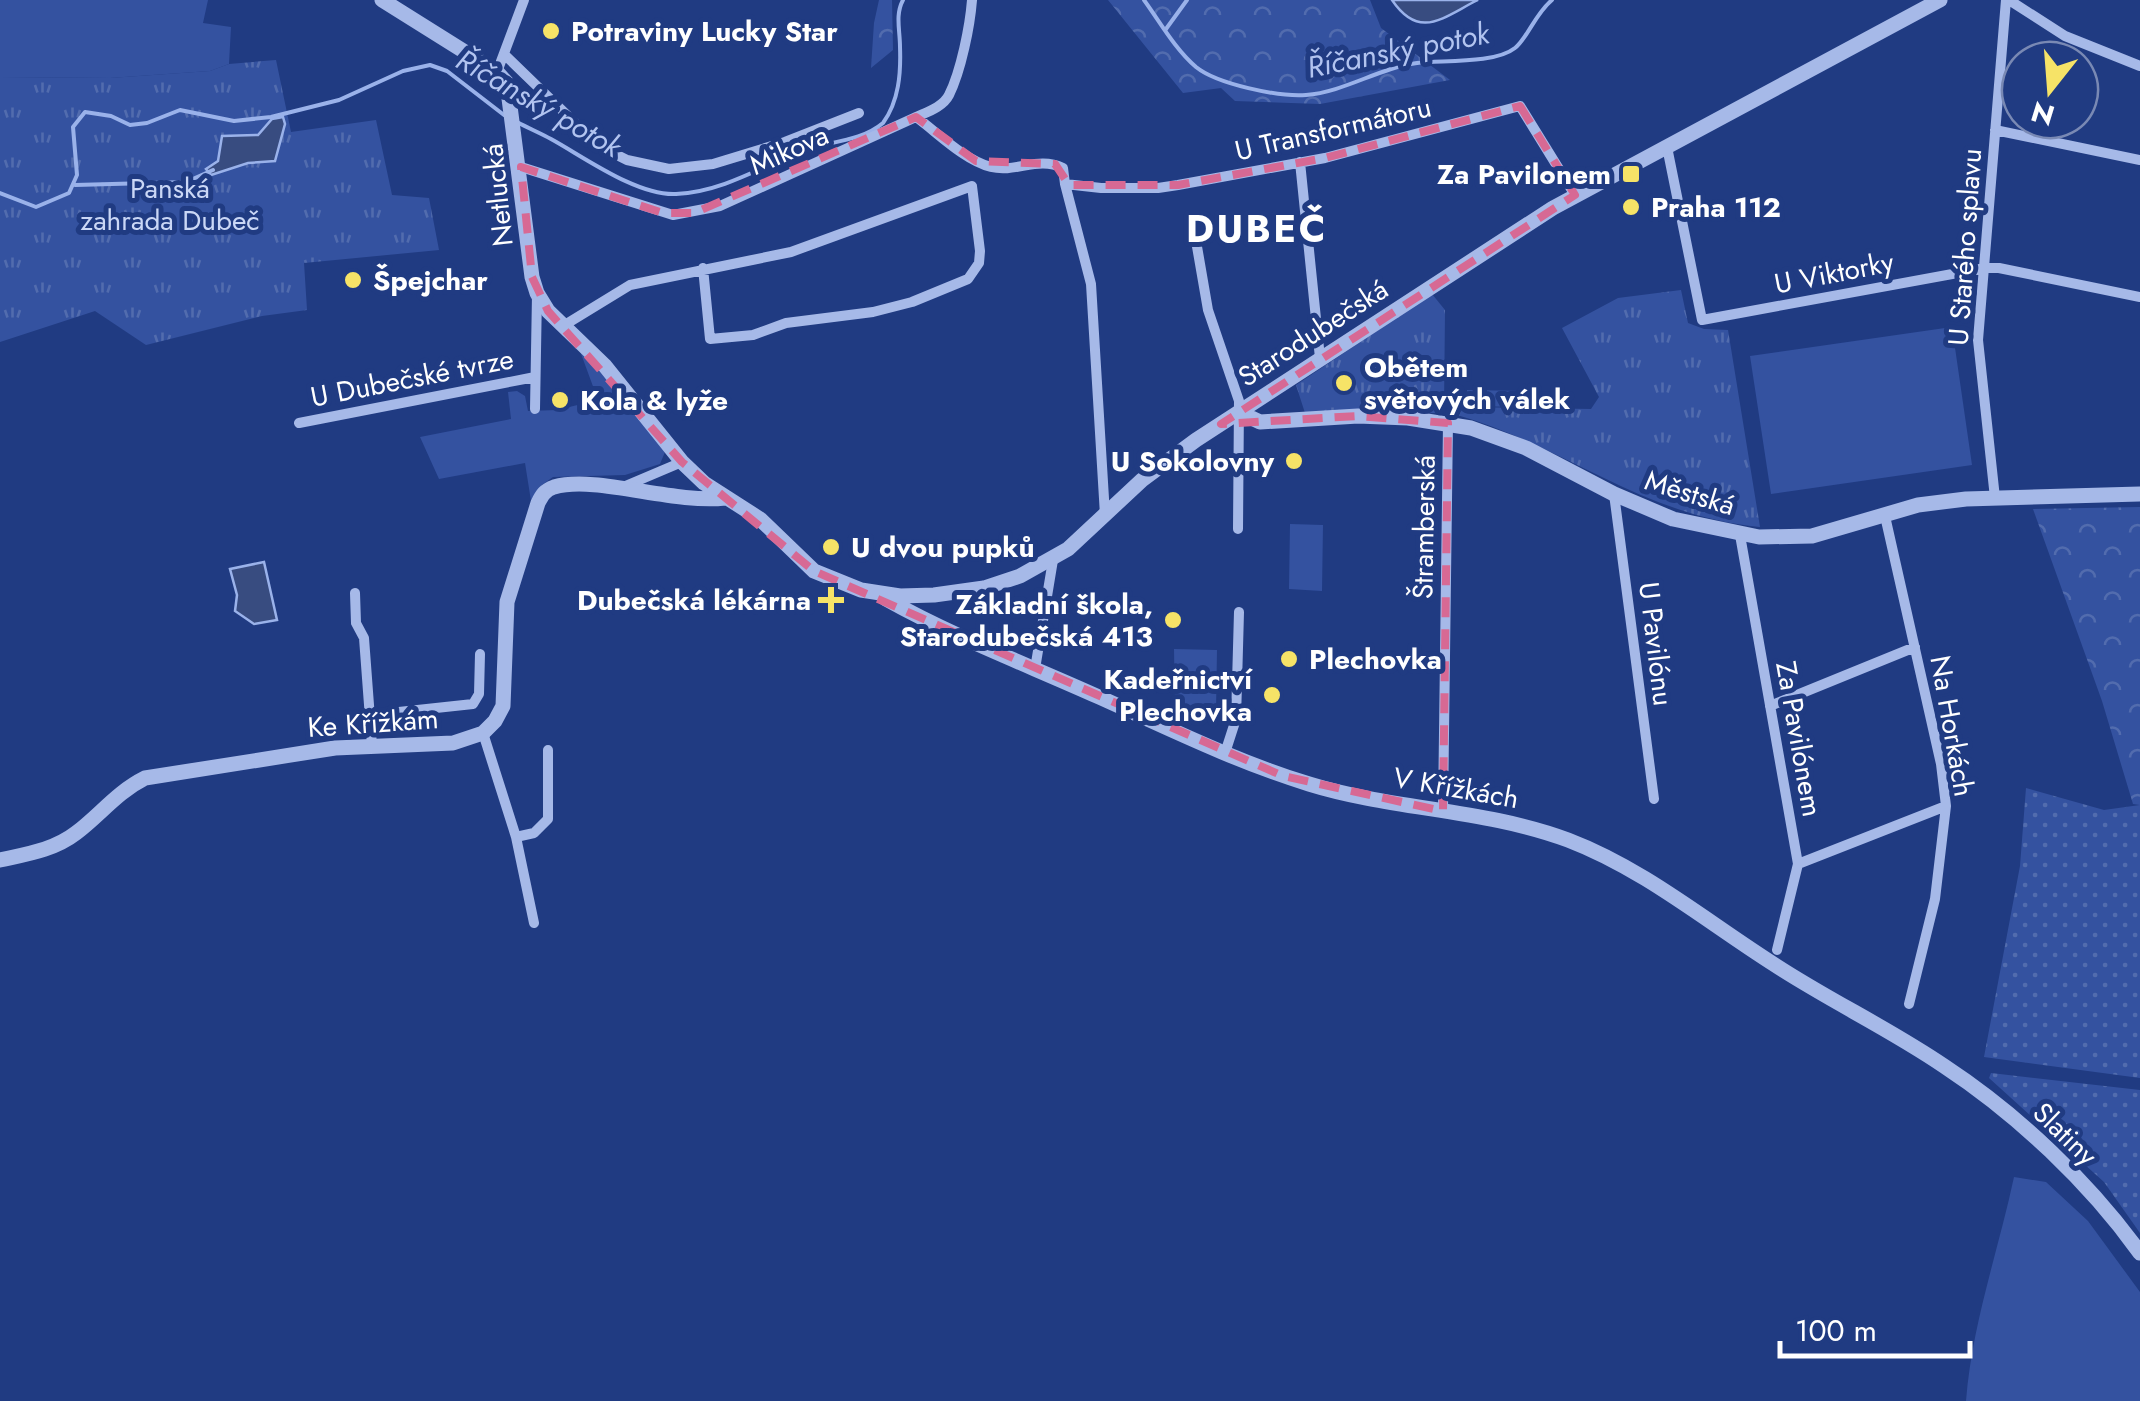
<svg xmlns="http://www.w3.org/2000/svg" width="2140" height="1401" font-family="Jost,sans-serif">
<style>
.grass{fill:#3452a0}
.forest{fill:url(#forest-crowns)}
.park{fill:url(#park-tufts)}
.garden{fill:url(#garden-dots)}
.water{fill:#384c80;stroke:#9ab2ea;stroke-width:2.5}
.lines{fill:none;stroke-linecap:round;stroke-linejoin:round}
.stream{stroke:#9ab2ea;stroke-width:4}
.minor{stroke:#a6b9e8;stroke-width:10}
.tertiary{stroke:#a6b9e8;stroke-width:15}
.marked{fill:none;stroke:#d76994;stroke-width:8;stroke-dasharray:20 12;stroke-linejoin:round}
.poi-dot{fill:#f6e367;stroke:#203b82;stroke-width:4}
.labels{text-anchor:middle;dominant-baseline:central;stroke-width:10;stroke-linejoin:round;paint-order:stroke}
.poi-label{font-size:28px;font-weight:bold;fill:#fff;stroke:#203b82;text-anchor:start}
.street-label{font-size:28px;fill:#fff;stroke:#203b82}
.park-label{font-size:28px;fill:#cad7f6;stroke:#203b82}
.water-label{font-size:30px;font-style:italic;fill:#b2c4f0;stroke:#203b82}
.district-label{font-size:38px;font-weight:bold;letter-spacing:2.5px;fill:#fff;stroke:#203b82}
</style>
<defs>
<pattern id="forest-crowns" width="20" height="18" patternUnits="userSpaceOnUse" patternTransform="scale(2.5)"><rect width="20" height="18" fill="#3452a0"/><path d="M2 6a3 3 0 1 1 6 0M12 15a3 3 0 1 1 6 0" fill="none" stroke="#526cae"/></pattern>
<pattern id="park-tufts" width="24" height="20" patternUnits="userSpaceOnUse" patternTransform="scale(2.5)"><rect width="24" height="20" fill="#3452a0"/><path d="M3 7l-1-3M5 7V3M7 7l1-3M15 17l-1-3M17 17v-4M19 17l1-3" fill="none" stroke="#526cae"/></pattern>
<pattern id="garden-dots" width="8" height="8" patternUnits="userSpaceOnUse" patternTransform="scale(2.5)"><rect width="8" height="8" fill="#3452a0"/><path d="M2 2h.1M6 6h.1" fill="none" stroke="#526cae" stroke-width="1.8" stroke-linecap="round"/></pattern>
</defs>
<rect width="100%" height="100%" fill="#203b82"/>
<path class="grass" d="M0,0H208L203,23L231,27L229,64L210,71L110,78L0,77Z
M1952,327L1972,465L1771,494L1750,356Z
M580,351L615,387L665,452L660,464L625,475L553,477L542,485L531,501L525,463L439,479L420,437L511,419L508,392L517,391L525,396L528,411L557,410L598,400Z
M1467,390L1529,391V407L1467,406Z
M1290,524L1323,525L1322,591L1289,589Z
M1174,649L1217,650L1216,711H1175Z
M2014,1177L2046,1182L2088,1221L2140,1292V1401H1966C1972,1324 1998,1252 2014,1177Z"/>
<path class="forest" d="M879,0H892L893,50L871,68L874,23Z
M1108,0H1370L1381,28L1450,80L1320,104L1235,101L1221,88L1183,93Z
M2140,507V805L2133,804L2102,701L2033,509Z"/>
<path class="park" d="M276,60L291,132L376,120L392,195L429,198L439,250L304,263L307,310L262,316L146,345L95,311L0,342V77L110,78L210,71L229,64Z
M1681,290L1688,323L1704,329L1728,330L1760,527C1642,516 1566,446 1457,415L1464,407L1591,409L1599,397L1562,328L1618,298Z
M1432,294L1445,310L1444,407L1441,413H1305L1296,385Z"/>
<path class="garden" d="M2026,788L2104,810L2140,805V1078L1984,1057L2020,866Z
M1991,1073L2140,1090V1233L2104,1182L1989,1078Z"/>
<path class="water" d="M1392,0H1478C1443,17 1420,41 1392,0Z
M283,117L285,124L275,161L248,163L211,175L206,169L218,161L222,136L258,135L272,119Z
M264,562L277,620L254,624L235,611L237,595L230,569Z"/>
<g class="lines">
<path class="stream" d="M1144,0C1160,22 1175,49 1196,67C1217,84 1278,97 1306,95C1344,92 1379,68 1417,63C1442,60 1495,64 1515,48C1527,39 1535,14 1552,0
M1166,29L1187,0
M517,122C528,128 540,133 551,139C584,157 637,196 676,194C720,192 758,169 798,152C826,141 859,143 883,123C899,101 901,73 900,47C900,30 895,15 903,0
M75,185L186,182L213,170
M0,193L36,207L69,193L77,175L73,127L85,112L111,116L130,125L147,123L180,110L234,121L271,117L339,100L403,71L430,65L447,71L504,115"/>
<path class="minor" d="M2009,0L2065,36L2140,66
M506,56L599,146L627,160L669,169L713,164L785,142L859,113
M497,72L524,0
M916,117C927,112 943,107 949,95C961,71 970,26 972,0
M1995,130L2140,160
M1667,147L1702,320L1985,268H1999L2140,297
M1300,162L1320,358
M521,167L673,215L720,206L916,117C938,133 964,160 991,167C1016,173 1038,156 1063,168L1065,184L1101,188H1158L1178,185L1325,158L1520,106L1575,195
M1065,184L1091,284L1105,515
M1195,235L1208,310L1239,401L1238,529
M563,326L630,285L791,252L972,186L980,251L979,263L968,279L912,302L873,312L786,323L753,335L710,339L703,268
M535,409L537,294
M299,423L535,377
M623,487L682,462
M1614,494L1654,799
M1995,498L1978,340L2006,0
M1885,516L1941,764L1946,806L1935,899L1909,1004
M1740,535L1798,864L1777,950
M355,593L356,623L364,638L372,745
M1035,669L1053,560
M1770,706L1915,647
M371,715L473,704L479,694L480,654
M483,733L516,837L534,923
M1225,753L1236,719L1239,612
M1443,811L1448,423
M516,837L534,833L548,819V750
M1798,864L1946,806"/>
<path class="tertiary" d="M382,0L497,72L507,83L532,277L537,293L548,311L605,366L682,462L704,483L760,519L814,571L861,590L900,596L934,595L984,588L1020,576L1068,549L1142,480L1196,440L1553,208L1940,0
M1239,412L1260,422L1358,416L1408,418L1471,428L1526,448L1614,494L1673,519L1759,537L1812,536L1918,505L1966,499L2140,494
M886,599C954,637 1028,665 1099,697C1168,728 1237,762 1309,784C1393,810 1485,809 1568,840C1644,869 1707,922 1775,965C1830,1001 1890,1029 1944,1066C2017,1114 2089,1182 2140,1253
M0,860C27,854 54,850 76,833C100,815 117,792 145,778L335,748L453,743L483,733L495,721L503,706L507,602L538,503C542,495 545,490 554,487C596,475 673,504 725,498"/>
</g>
<path class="marked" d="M1520,106L1575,195L1221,424L1358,416L1448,423L1443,811L1283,776L814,571L682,462L548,311L532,277L521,167L663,213H694L916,117L976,161L1055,164L1069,185H1178L1325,158Z"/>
<g class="poi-dot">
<circle cx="551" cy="31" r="10"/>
<rect x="1621" y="164" width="20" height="20" rx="5"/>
<circle cx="1631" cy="207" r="10"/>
<circle cx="353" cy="280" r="10"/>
<circle cx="1344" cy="383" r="10"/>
<circle cx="560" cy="400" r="10"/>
<circle cx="1294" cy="461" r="10"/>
<circle cx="831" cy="547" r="10"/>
<path d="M826 585h10v10h10v10h-10v10h-10v-10h-10v-10h10z"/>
<circle cx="1173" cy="620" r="10"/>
<circle cx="1289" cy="659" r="10"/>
<circle cx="1272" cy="695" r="10"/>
</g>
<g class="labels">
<g class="poi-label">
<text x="571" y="31">Potraviny Lucky Star</text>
<text x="1611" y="174" text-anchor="end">Za Pavilonem</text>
<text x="1651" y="207">Praha 112</text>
<text x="373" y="280">Špejchar</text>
<text x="1364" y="367">Obětem<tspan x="1364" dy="32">světových válek</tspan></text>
<text x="580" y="400">Kola &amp; lyže</text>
<text x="1274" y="461" text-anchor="end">U Sokolovny</text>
<text x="851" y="547">U dvou pupků</text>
<text x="811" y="600" text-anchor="end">Dubečská lékárna</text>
<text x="1153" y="604" text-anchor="end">Základní škola,<tspan x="1153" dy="32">Starodubečská 413</tspan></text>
<text x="1309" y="659">Plechovka</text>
<text x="1252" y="679" text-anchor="end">Kadeřnictví<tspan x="1252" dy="32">Plechovka</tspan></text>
</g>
<g class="street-label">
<text transform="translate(1333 129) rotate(-13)">U Transformátoru</text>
<text transform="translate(789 150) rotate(-24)">Mikova</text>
<text transform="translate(498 195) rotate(-96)">Netlucká</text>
<text transform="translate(1965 247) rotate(-86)">U Starého splavu</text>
<text transform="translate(1834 273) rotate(-11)">U Viktorky</text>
<text transform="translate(1313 333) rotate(-33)">Starodubečská</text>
<text transform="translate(412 378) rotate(-11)">U Dubečské tvrze</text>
<text transform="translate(1690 493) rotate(17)">Městská</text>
<text transform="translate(1424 527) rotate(-89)">Štramberská</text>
<text transform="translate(1656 644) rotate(83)">U Pavilónu</text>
<text transform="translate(373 723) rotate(-4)">Ke Křížkám</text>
<text transform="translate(1952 726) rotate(80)">Na Horkách</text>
<text transform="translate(1799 739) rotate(80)">Za Pavilónem</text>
<text transform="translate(1456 788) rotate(10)">V Křížkách</text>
<text transform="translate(2065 1134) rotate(44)">Slatiny</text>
</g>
<g class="park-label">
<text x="170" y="188">Panská<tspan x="170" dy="32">zahrada Dubeč</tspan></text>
</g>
<g class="water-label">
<text transform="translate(1398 50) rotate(-11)">Říčanský potok</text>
<text transform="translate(539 103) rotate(30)">Říčanský potok</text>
</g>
<g class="district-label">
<text x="1257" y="228">DUBEČ</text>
</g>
</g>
<g transform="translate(2050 90) rotate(197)"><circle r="48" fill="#203b82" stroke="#7989b4" stroke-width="2.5"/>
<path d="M0-8L18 38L0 25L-18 38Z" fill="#f6e367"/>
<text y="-15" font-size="28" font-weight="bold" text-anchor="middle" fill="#ffffff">N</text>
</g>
<path d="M1780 1341v15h190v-15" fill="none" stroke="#ffffff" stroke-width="5"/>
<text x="1795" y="1341" font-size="30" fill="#ffffff" stroke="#203b82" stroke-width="8" paint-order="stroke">100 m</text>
</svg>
